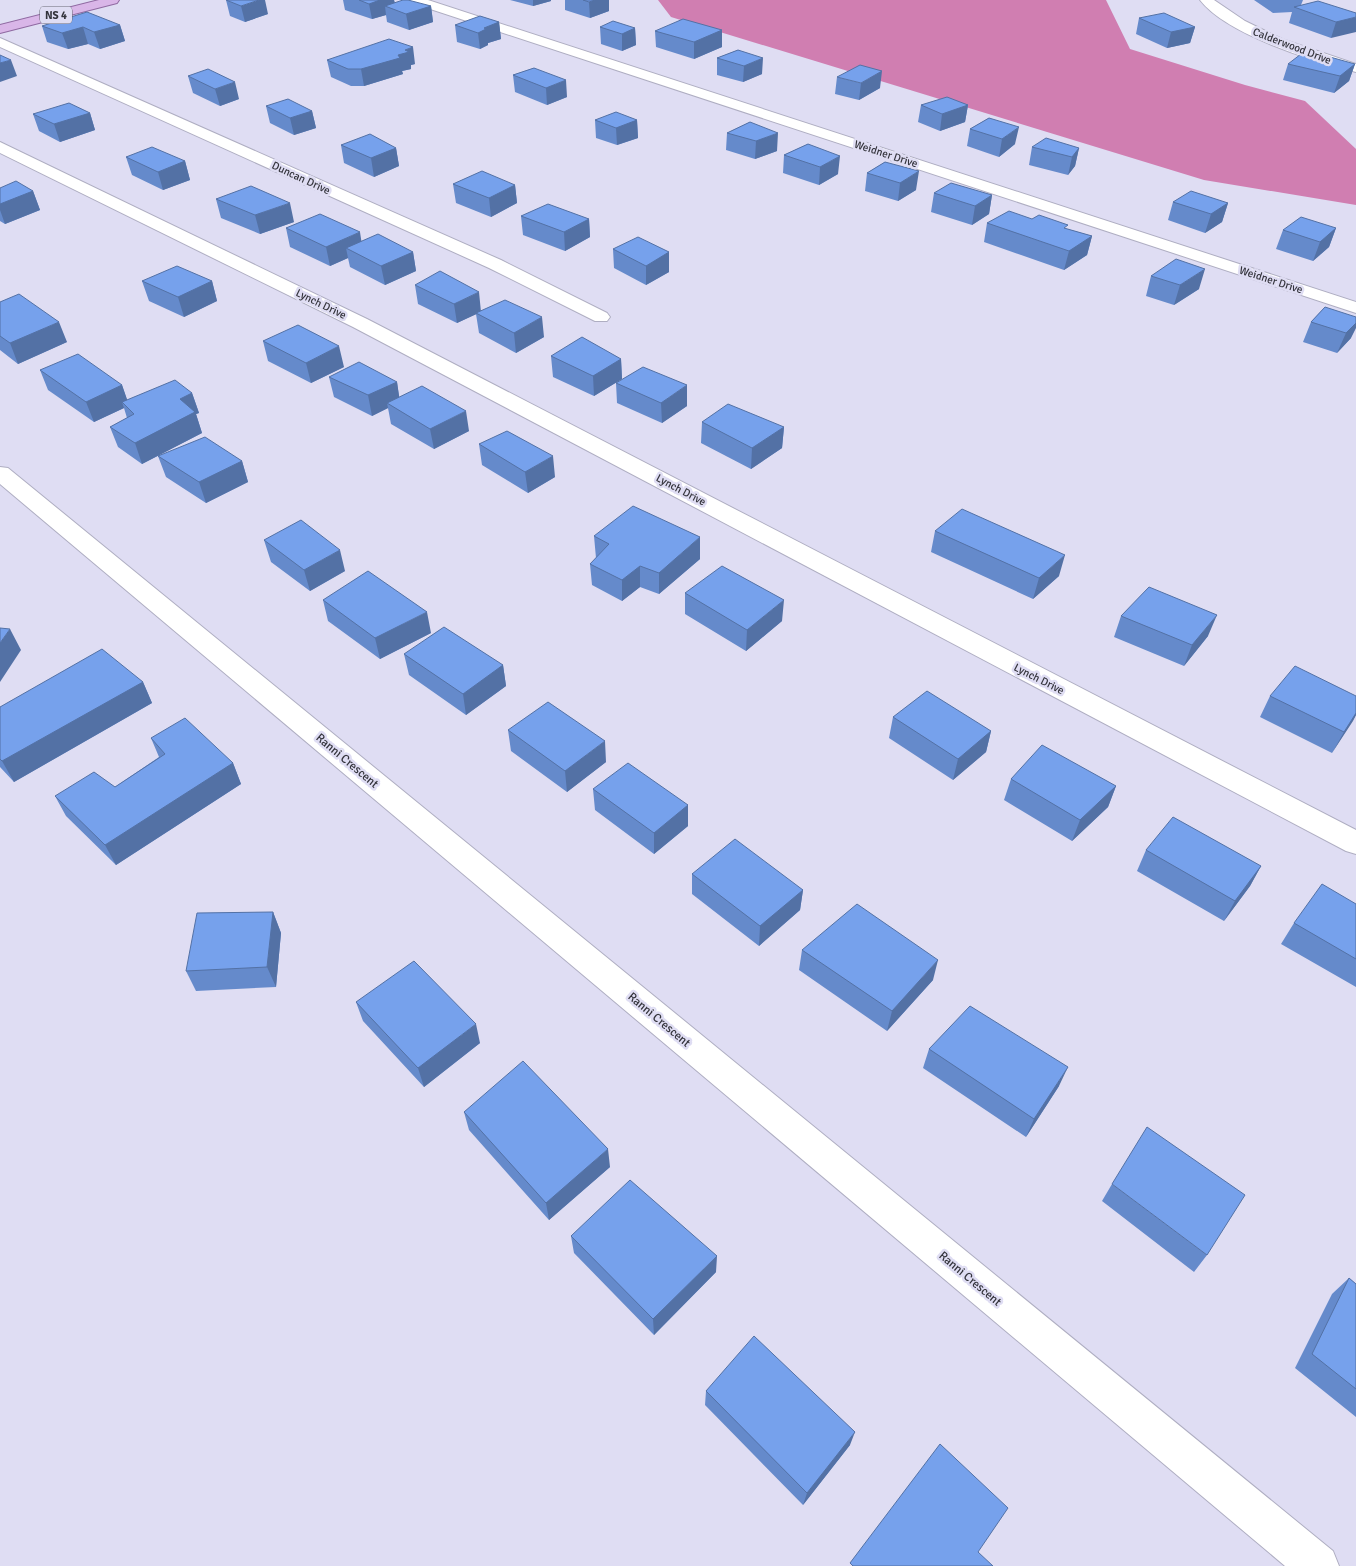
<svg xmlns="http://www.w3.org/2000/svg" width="1356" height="1566" font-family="Signika,sans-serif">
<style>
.forest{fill:#d07eb1}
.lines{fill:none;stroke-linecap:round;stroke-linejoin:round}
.minor-casing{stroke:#afaec2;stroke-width:2}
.primary-casing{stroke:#8f69a1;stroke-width:2}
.minor{fill:#fff;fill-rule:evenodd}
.primary{fill:#d9b6e8;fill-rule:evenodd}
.wall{fill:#658acb}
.shaded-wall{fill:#5371a5}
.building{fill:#76a1ec;stroke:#5371a5}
.labels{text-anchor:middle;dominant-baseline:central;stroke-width:5;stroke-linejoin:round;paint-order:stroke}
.shield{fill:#dfddf3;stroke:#676773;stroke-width:1}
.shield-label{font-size:11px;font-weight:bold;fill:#34343c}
.far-street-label{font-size:11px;fill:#34343c;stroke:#dfddf3}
.street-label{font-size:12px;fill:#34343c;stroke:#dfddf3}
</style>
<rect width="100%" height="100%" fill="#dfddf3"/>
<path class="forest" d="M658,0H1106L1130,49L1245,85L1305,101L1356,149V205L1204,180L671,17Z"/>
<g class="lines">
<g class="minor-casing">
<path id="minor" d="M410,0H428L1356,302V313L412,3Z
M1200,0H1214L1245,21L1282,39L1356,64V72C1313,61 1227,35 1200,0Z
M0,38L501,260L607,313L610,317L607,321H595L489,268L0,47Z
M0,142L367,319L1356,830V854L1346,851L353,327L0,153Z
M0,467L8,468L1333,1551L1339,1566H1285L0,484Z"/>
</g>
<g class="primary-casing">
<path id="primary" d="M99,0H119L117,3L0,33V25Z"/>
</g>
<use href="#minor" class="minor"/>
<use href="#primary" class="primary"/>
</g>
<path class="wall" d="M226,0L268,14L245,22L230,16Z
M343,0H394L395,3L431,6L433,22L409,30L387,22L386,15L372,19L345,10Z
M510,0H551V1L533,6Z
M565,0H609V11L590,18L565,10Z
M1254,0H1303L1301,5L1356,13L1331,38L1289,23L1292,12L1273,13Z
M1139,18L1195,27L1190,43L1167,48L1136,34Z
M499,22L501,39L488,43V45L480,49L457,42L455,25Z
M120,25L125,41L100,49L88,44L68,49L47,42L42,26Z
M600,27L635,28L636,45L622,51L601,44Z
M722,30V47L694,59L656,47L655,31Z
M738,50L762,74L743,82L717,75V58Z
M327,60L415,64L411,65V69L402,71L403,74L364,86H351L331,77Z
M1326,60L1355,64L1349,81L1334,93L1283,80L1288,64Z
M534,68L567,97L547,105L515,92L513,75Z
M188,76L239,99L220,106L193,93Z
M837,77L880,88L859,100L835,94Z
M921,105H968L965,122L940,131L918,122Z
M266,106L312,111L316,128L294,135L270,123Z
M90,113L95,130L60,142L39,131L33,114Z
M989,118L1015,144L999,157L967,146L970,129Z
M595,120H637L638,138L617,145L596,138Z
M750,122L777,151L755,159L726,150L727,133Z
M808,144L838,174L819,185L783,173L784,155Z
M341,145L396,148L399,166L374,177L344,163Z
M1032,147L1079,148L1075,166L1068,175L1029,165Z
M126,157L185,161L190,180L163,190L132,175Z
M885,162L916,190L898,201L865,191L867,173Z
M453,184L515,185L517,203L491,217L456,203Z
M0,188L33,191L40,210L5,224L0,221Z
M934,193L992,195L989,214L972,225L931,212Z
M216,199L294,222L260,234L221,218Z
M1173,202L1228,203L1222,222L1205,233L1168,220Z
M521,216L589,219L590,237L565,251L523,235Z
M1032,219L1092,236L1087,255L1064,270L984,242L987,223Z
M286,228L362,241L413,252L416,271L385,285L350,267L348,258L330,266L290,247Z
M1336,228L1329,247L1313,261L1276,249L1283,230Z
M613,249L669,252V272L646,285L614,268Z
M1151,276L1199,289L1174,305L1146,296Z
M142,281H212L217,301L184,317L149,301Z
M415,285L481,311L544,337L516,353L479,333L476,314L457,323L418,304Z
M0,302L67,342L18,364L0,350Z
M1325,307L1351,338L1337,353L1303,342L1311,322Z
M263,341L344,367L311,383L268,361Z
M551,356L621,359L622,379L594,396L553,377Z
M40,370L122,385L127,400L192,393L199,413L196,414L202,433L142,464L118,447L110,427L127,418L124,408L94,422L48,390Z
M329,377L397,382L399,397L469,431L434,449L391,424L388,408L372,416L334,397Z
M616,383L687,406L662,423L617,403Z
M702,422L784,427L782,448L751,469L701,443Z
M479,444L555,477L528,493L482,465Z
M158,456L242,461L248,482L206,503L166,477Z
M935,531L1059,576L1033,599L931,552Z
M594,536L700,559L659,594L640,587L622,601L592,585L590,564L596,558Z
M264,540L345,571L310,591L271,562Z
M685,593L782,621L746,651L685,614Z
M323,600L431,633L380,659L328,621Z
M1121,616L1208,636L1184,666L1114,637Z
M404,654L503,665L506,686L466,715L409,675Z
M143,682L152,703L14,782L0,767V707Z
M1270,696H1356V715L1332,753L1260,717Z
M893,717L991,731L986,752L953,780L889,738Z
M508,730L606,762L567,792L511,751Z
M151,738L233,763L241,784L116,865L66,816L55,796L115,787L159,757Z
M1011,779L1116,786L1108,807L1072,841L1004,800Z
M593,789L688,805V826L654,854L595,810Z
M1146,850L1261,866L1250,886L1224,921L1137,871Z
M692,874L803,890L800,910L759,946L692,894Z
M1356,904V987L1281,944L1294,923Z
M273,912L281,933L276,987L196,991L186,971Z
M802,950L933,980L887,1031L799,970Z
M356,1002L480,1043L424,1087L363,1021Z
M929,1049L1059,1086L1026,1137L923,1068Z
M464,1112L610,1167L549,1220L469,1130Z
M1112,1184L1207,1255L1194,1272L1102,1201Z
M571,1236L716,1272L654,1335L574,1253Z
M1349,1278L1356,1284V1417L1295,1368L1332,1294Z
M706,1391L850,1445L803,1505L705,1405Z"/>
<path class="shaded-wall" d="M259,0H265L268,14L245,22L241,6Z
M380,0H394L396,10L385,6L386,15L372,19L369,4Z
M533,0H551V1L533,6Z
M595,0H609V11L590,18L589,2Z
M431,6L433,22L409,30L406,14Z
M1356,17V32L1331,38L1336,22Z
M499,22L501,39L488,43V45L480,49L478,33L484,28Z
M120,25L125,41L100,49L94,32Z
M83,27L88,44L68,49L62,33Z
M1195,27L1190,43L1167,48L1171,32Z
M635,28L636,45L622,51V34Z
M722,30V47L694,59V42Z
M413,47L415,64L411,65V69L402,71L403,74L364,86L361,69L398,55L405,50Z
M763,58L762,74L743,82L744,66Z
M11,60L17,76L0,82V63Z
M1355,64L1349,81L1334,93L1340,76Z
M882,71L880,88L859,100L861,83Z
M566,80L567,97L547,105L546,88Z
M235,82L239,99L220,106L215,89Z
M968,105L965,122L940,131L942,114Z
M312,111L316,128L294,135L290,118Z
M90,113L95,130L60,142L54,124Z
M637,120L638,138L617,145L616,128Z
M1019,127L1015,144L999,157L1002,139Z
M778,133L777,151L755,159L756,141Z
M396,148L399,166L374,177L371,158Z
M1079,148L1075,166L1068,175L1072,157Z
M840,156L838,174L819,185L820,167Z
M185,161L190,180L163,190L158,172Z
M919,171L916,190L898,201L900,183Z
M515,185L517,203L491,217L489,198Z
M33,191L40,210L5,224L0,210V204Z
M992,195L989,214L972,225L975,206Z
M290,203L294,222L260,234L255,215Z
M1228,203L1222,222L1205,233L1211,214Z
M589,219L590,237L565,251L564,232Z
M1336,228L1329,247L1313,261L1320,242Z
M360,232L363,252L346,248L348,258L330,266L326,247Z
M1092,236L1087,255L1064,270L1069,251Z
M413,252L416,271L385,285L381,266Z
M669,252V272L646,285V266Z
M1205,269L1199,289L1174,305L1180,285Z
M212,281L217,301L184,317L178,297Z
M479,292L481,312L457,323L454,304Z
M542,317L544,337L516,353L514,333Z
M59,322L67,342L18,364L10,343Z
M1356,323V328L1351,338L1337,353L1346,333Z
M339,346L344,367L311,383L306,363Z
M621,359L622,379L594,396L593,376Z
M397,382L400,402L387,403L388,408L372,416L368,395Z
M122,385L129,405L122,402L124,408L94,422L86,402Z
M687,385V406L662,423L661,403Z
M192,393L199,413L196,414L202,433L142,464L135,443L180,399Z
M466,411L469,431L434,449L430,429Z
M784,427L782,448L751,469L752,448Z
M553,456L555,477L528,493L525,472Z
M242,461L248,482L206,503L199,482Z
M700,537V559L659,594V573Z
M340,550L345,571L310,591L304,570Z
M1065,555L1059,576L1033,599L1039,578Z
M640,566V587L622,601V580Z
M784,600L782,621L746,651L747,630Z
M427,612L431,633L380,659L375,638Z
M1217,615L1208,636L1184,666L1192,645Z
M10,629L21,650L0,682V643Z
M503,665L506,686L466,715L463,694Z
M143,682L152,703L14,782L2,761Z
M1356,713V715L1353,721L1332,753L1344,732Z
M991,731L986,752L953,780L958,759Z
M605,741L606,762L567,792L565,771Z
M233,763L241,784L116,865L105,845Z
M1116,786L1108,807L1072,841L1080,820Z
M688,805V826L654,854V833Z
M1261,866L1250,886L1224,921L1235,901Z
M803,890L800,910L759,946L760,926Z
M273,912L281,933L276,987L267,967Z
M938,960L933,980L887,1031L892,1011Z
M476,1024L480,1043L424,1087L418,1068Z
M1068,1067L1059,1086L1026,1137L1034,1119Z
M608,1149L610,1167L549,1220L546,1203Z
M717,1256L716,1272L654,1335L653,1319Z
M855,1432L850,1445L803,1505L807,1493Z"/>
<path class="building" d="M226,0H259L241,6Z
M359,0H380L369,4Z
M403,0H408L431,6L406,14L385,6Z
M583,0H595L589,2Z
M1318,1L1356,13V17L1336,22L1294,7Z
M87,12L120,25L94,32L83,27L62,33L42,26Z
M1164,13L1195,27L1171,32L1139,18Z
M480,16L499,22L484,28L486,29L478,33L455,25Z
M683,19L722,30L694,42L655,31Z
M613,21L635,28L622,34L600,27Z
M389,39L413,47L405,50L409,52L398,55L400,58L361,69H348L327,60Z
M738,50L763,58L744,66L717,58Z
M1301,54L1326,60L1330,57L1355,64L1340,76L1288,64Z
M0,55L11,60L0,63Z
M860,65L882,71L861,83L837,77Z
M534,68L566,80L546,88L513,75Z
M208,69L235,82L215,89L188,76Z
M947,97L968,105L942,114L921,105Z
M288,99L312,111L290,118L266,106Z
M69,103L90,113L54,124L33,114Z
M616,112L637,120L616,128L595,120Z
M989,118L1019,127L1002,139L970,129Z
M750,122L778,133L756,141L727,133Z
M370,134L396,148L371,158L341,145Z
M1046,138L1079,148L1072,157L1032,147Z
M808,144L840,156L820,167L784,155Z
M152,147L185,161L158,172L126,157Z
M885,162L919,171L900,183L867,173Z
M482,171L515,185L489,198L453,184Z
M16,181L33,191L0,204V188Z
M951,183L992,195L975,206L934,193Z
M251,186L290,203L255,215L216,199Z
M1191,191L1228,203L1211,214L1173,202Z
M548,204L589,219L564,232L521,216Z
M1009,211L1032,219L1039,215L1068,225L1064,228L1092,236L1069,251L987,223Z
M320,214L360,232L326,247L286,228Z
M1301,217L1336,228L1320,242L1283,230Z
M378,234L413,252L381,266L346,248Z
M638,237L669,252L646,266L613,249Z
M1176,259L1205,269L1180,285L1151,276Z
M177,266L212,281L178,297L142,281Z
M440,271L479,292L454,304L415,285Z
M19,294L59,322L10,343L0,336V302Z
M505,300L542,317L514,333L476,313Z
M1325,307L1356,317V323L1346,333L1311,322Z
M298,325L339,346L306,363L263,341Z
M582,337L621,359L593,376L551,356Z
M78,354L122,385L86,402L40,370Z
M359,362L397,382L368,395L329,377Z
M643,367L687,385L661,403L616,383Z
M175,380L192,393L180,399L195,412L135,443L110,427L134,414L122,402Z
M422,386L466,411L430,429L387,403Z
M728,404L784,427L752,448L702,422Z
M507,431L553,456L525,472L479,444Z
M205,437L242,461L199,482L158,456Z
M633,506L700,537L659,573L640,566L622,580L590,564L609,544L594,536Z
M962,509L1065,555L1039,578L935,531Z
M301,520L340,550L304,570L264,540Z
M722,566L784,600L747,630L685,593Z
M368,571L427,612L375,638L323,600Z
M1149,587L1217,615L1192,645L1121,616Z
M444,627L503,665L463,694L404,654Z
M0,628L10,629L0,643Z
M102,649L143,682L2,761L0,759V707Z
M1295,666L1356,696V713L1344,732L1270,696Z
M927,691L991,731L958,759L893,717Z
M548,702L605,741L565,771L508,730Z
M185,718L233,763L105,845L55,796L94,772L115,787L165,754L151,738Z
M1042,745L1116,786L1080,820L1011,779Z
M628,763L688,805L654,833L593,789Z
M1173,817L1261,866L1235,901L1146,850Z
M735,839L803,890L760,926L692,874Z
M1322,884L1356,904V959L1294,923Z
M857,904L938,960L892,1011L802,950Z
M273,912L267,967L186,971L197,913Z
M414,961L476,1024L418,1068L356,1002Z
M970,1006L1068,1067L1034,1119L929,1049Z
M523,1061L608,1149L546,1203L464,1112Z
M1147,1127L1245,1195L1207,1255L1112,1184Z
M630,1180L717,1256L653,1319L571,1236Z
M1349,1278L1356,1284V1389L1312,1354Z
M754,1336L855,1432L807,1493L706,1391Z
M940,1444L1008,1508L978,1552L993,1566H853L850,1563Z"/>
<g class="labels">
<rect class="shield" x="40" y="6.5" width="32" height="17" rx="4"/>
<g class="shield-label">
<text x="56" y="15">NS 4</text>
</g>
<g class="far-street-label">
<text transform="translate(1292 46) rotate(21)">Calderwood Drive</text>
<text transform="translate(886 154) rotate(18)">Weidner Drive</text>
<text transform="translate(301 178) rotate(25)">Duncan Drive</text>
<text transform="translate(1271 280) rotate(18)">Weidner Drive</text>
<text transform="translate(321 304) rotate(26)">Lynch Drive</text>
<text transform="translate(681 490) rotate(28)">Lynch Drive</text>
<text transform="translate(1039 679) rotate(27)">Lynch Drive</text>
</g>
<g class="street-label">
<text transform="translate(347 761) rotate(40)">Ranni Crescent</text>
<text transform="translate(659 1020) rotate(40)">Ranni Crescent</text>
<text transform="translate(970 1279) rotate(40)">Ranni Crescent</text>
</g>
</g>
</svg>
